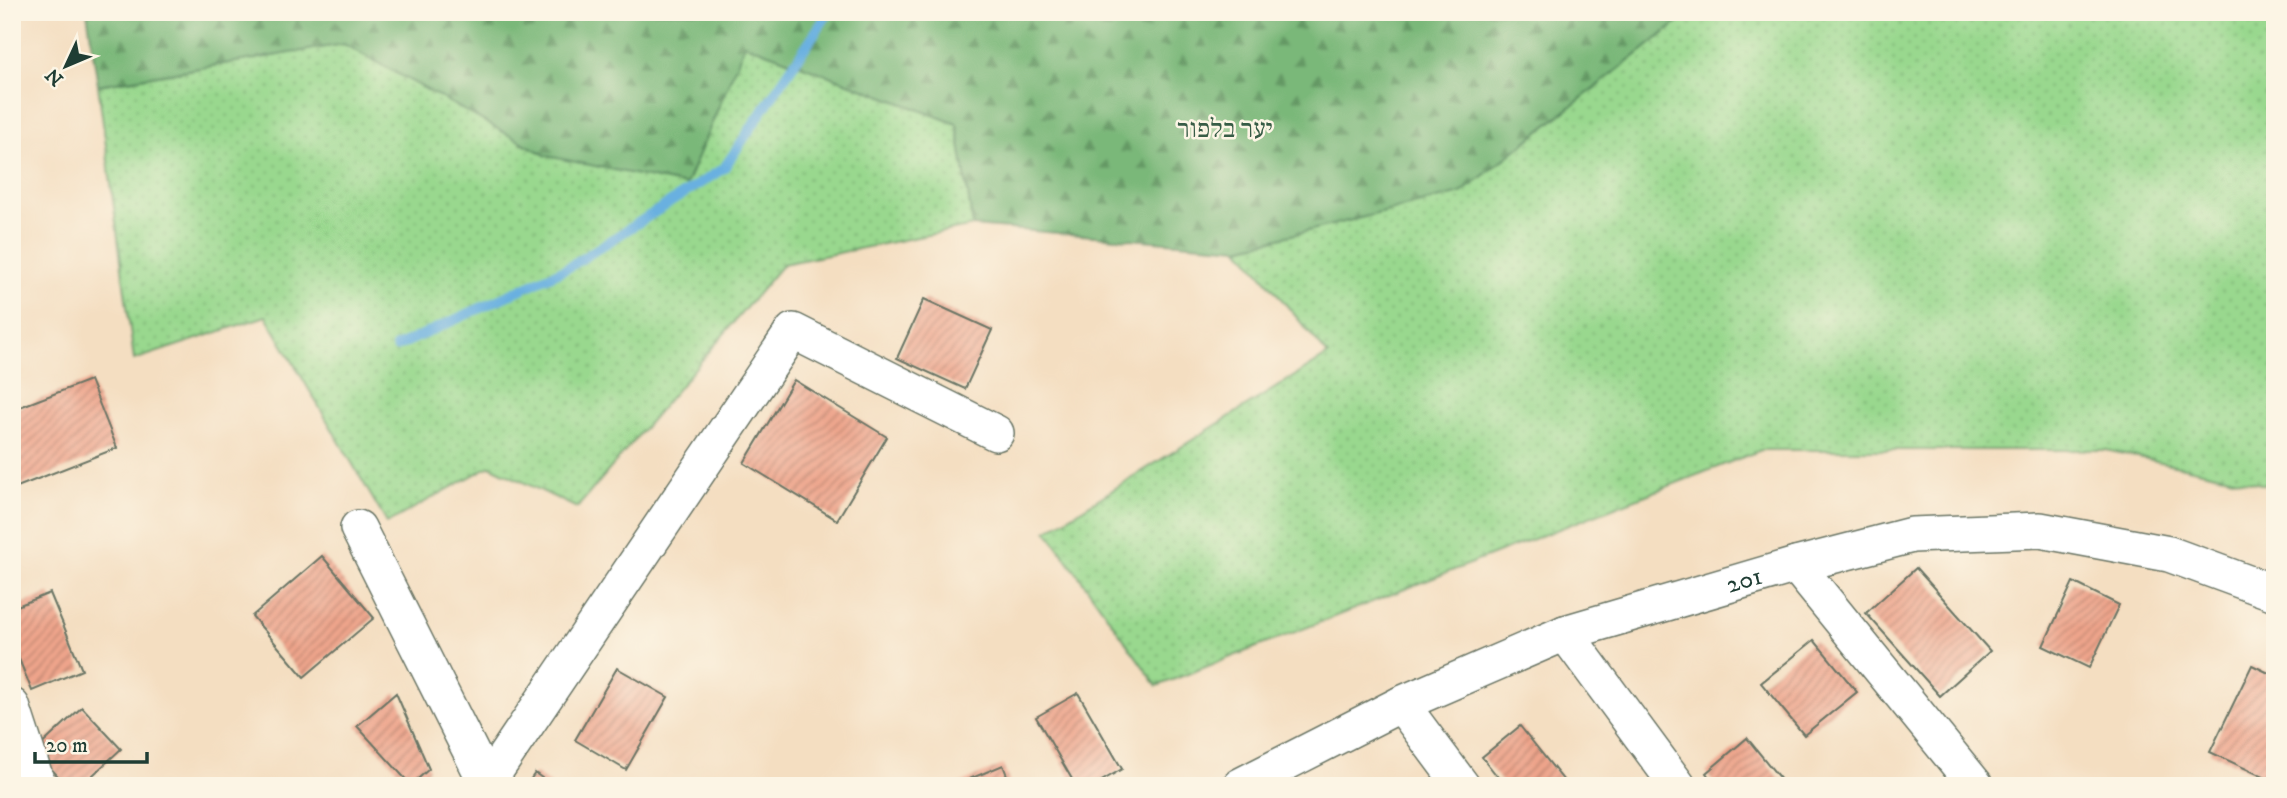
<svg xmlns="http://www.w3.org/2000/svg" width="2287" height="798" font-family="'IM FELL DW Pica','Frank Ruhl Libre',serif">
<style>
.grass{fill:url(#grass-dots);stroke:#5c8a61;stroke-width:2}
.forest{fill:url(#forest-firs);stroke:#4c7a56;stroke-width:2}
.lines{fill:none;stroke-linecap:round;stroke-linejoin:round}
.stream{stroke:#69b0e0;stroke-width:10}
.building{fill:url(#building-hatch)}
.minor-casing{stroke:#6a7565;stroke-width:38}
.minor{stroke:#fff;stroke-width:35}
.labels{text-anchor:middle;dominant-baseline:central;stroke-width:5;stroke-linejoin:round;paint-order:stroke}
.park-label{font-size:26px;fill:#375c46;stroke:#fcf5e5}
.street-label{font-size:26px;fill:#1f3d34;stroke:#fcf5e5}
</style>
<defs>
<pattern id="grass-dots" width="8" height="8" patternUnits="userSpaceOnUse" patternTransform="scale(1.75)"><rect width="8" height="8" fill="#99d88e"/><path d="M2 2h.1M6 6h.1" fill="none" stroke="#83ba7b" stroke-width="1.8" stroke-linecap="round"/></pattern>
<pattern id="forest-firs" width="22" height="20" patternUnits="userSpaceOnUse" patternTransform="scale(1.75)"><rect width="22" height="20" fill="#7ab879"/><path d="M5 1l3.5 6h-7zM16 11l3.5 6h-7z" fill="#639764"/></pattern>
<pattern id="building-hatch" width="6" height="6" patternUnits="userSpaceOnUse" patternTransform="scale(1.75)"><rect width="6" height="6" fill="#eea48b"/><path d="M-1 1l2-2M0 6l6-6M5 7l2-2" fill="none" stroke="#c08772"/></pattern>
</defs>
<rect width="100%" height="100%" fill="#fcf5e5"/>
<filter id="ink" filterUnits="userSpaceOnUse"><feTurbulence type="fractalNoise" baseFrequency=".0143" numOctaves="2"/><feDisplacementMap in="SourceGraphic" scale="14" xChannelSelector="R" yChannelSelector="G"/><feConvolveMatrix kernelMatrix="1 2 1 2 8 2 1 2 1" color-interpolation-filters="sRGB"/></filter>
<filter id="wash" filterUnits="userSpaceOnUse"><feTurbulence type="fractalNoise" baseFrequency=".00686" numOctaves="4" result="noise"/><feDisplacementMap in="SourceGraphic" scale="28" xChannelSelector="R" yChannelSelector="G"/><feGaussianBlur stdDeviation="1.57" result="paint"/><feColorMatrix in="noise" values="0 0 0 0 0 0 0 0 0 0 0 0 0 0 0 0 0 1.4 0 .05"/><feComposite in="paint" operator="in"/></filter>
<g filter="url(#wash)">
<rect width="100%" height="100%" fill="#f4dec1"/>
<path class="grass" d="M1691,12H2275V487L2106,450H1761L1157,686L1047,531L1328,355L1239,248L1461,193Z
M344,44L547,156L745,44L957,124L973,226L783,264L577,508L490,466L387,523L266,316L134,360L98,85Z"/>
<path class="forest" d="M87,12H1691L1461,193L1239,248L973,226L957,124L745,44L686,185L547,156L344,44L98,85Z"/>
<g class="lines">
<path class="stream" d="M396,347L569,267L724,168L829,12"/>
</g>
<g id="blocks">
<path class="building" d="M924,299L992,330L965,389L897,358Z
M90,380L117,448L12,489V410Z
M794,380L887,437L837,520L744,463Z
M322,556L374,618L304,677L252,616Z
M1916,568L1990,651L1940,696L1866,613Z
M2073,582L2119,605L2089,668L2043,646Z
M50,593L82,670L32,691L12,642V608Z
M1814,640L1857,692L1804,735L1761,683Z
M2252,665L2275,676V770L2270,780L2210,752Z
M617,668L668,697L626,770L575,740Z
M396,693L429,769L411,785L357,726Z
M1078,693L1122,769L1093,786H1076L1036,717Z
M82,707L121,749L81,786H67L35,751Z
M1520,726L1568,786H1505L1482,757Z
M1747,738L1786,786H1716L1706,773Z
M1003,765L1011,786H953Z
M535,773L553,786H526Z"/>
</g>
</g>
<g filter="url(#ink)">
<use href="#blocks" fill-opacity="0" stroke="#6a7565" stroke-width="2"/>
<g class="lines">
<g class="minor-casing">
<g id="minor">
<path d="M358,528L487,784"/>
<path d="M1796,565L1976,786"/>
<path d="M1565,633L1678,786"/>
<path d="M1401,704L1462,786"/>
<path d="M12,706L38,786"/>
<path d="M485,786L793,331L996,433"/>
<path id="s1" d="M1240,786L1401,704L1565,633L1796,565L1912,535L2040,530L2169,554L2275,593"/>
</g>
</g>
<use href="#minor" class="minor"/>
</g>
</g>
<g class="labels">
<g class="park-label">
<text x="1225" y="129">יער בלפור</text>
</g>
<g class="street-label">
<text stroke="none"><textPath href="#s1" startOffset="546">201</textPath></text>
</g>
</g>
<rect width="2287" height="798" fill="none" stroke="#fcf5e5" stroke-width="42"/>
<g transform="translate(66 66) rotate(226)" stroke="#fcf5e5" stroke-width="5" paint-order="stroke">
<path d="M0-5L12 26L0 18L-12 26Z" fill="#1f3d34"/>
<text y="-10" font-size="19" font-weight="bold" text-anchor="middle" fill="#1f3d34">N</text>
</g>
<path d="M35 752v10h112v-10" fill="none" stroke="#1f3d34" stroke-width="3.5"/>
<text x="46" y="752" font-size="21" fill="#1f3d34" stroke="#fcf5e5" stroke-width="5" paint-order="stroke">20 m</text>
</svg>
